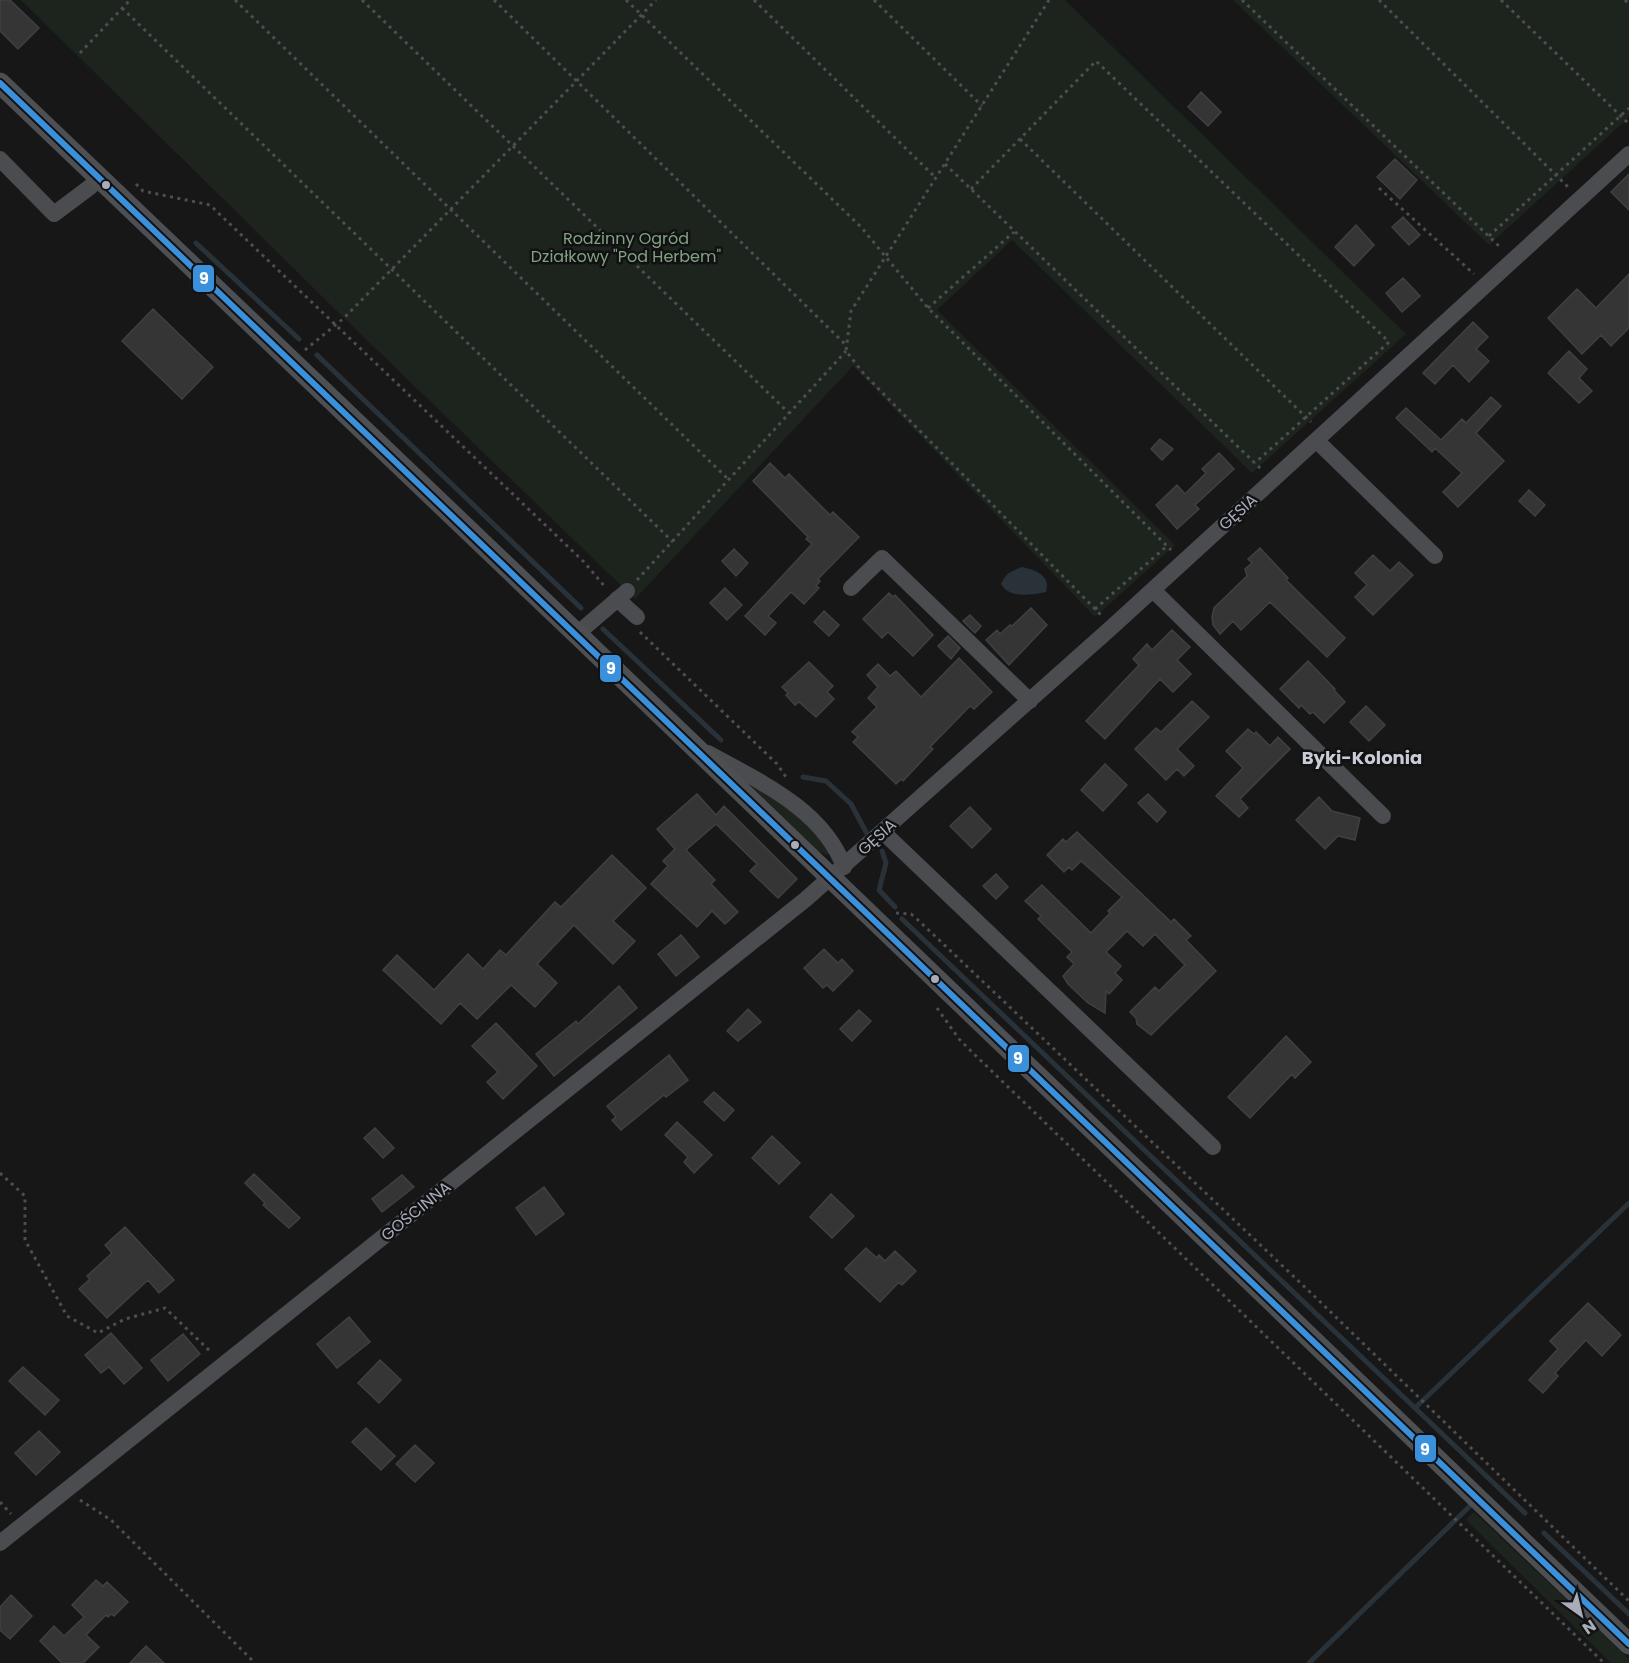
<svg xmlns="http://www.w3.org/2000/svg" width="1629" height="1663" font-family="Poppins,sans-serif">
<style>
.green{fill:#1d241e}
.water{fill:#2a3239}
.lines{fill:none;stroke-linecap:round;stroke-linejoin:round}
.stream{stroke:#2a3239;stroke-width:5}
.building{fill:#353536;stroke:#3f4043;stroke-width:1.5}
.path{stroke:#4d4e52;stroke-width:3;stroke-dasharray:3 4.5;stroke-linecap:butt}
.minor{stroke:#4b4c50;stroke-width:16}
.major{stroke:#4d4f52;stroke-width:21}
.bus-1-casing{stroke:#111113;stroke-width:10}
.bus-1{stroke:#3a90db;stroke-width:6}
.bus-dot{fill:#a8adb8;stroke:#111113;stroke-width:2}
.labels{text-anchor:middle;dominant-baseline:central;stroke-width:5;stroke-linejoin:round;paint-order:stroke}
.park-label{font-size:16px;fill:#7fa381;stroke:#111113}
.street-label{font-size:16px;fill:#a8adb8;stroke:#111113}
.neighbourhood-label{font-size:18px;font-weight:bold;fill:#c9ccd4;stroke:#111113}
.line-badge{stroke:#111113;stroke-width:2}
.badge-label{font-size:16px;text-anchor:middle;font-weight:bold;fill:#fff}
</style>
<rect width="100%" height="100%" fill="#171717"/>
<path class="green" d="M21,0H1065L1406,334L1252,473L1012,240L937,310L1175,545L1095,617L853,366L635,599L344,318Z
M1233,0H1629V117L1489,245Z
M752,785L798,813L832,854L826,855L817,850L753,788Z
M1474,1512L1629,1659V1663H1611L1466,1520Z"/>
<path class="water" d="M1022,567C1035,570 1051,575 1046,592C1031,595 1010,599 1001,584C1006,573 1011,571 1022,567Z"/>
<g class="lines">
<path class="stream" d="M196,243L299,339
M317,355L581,608
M603,629L721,740
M803,777L826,781L851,804L866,832
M882,851L886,863L879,890L895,907
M902,919L1415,1408
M1525,1513L1415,1408L1629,1203
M1544,1533L1629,1614
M1309,1663L1475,1501"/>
</g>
<path class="building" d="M0,0H10L39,28L18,49L0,31Z
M1201,92L1221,112L1208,126L1188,107Z
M1395,159L1417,180L1400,199L1377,177Z
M1629,174V210L1611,192Z
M1403,217L1420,235L1409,245L1392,227Z
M1356,225L1374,245L1354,266L1335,247Z
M1629,274V328L1611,346L1601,335L1582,354L1548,318L1577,289L1596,308Z
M1403,278L1420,296L1402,312L1386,293Z
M153,309L213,367L182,399L122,341Z
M1473,322L1488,337L1476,349L1489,361L1469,382L1453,365L1435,384L1423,373Z
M1569,351L1587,369L1579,378L1592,391L1579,403L1548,373Z
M1491,397L1501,406L1476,433L1504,461L1458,507L1443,492L1462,473L1435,448L1432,452L1396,418L1406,408L1441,440L1462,419L1466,423Z
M1160,439L1173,449L1162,460L1151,449Z
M1219,453L1234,469L1195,505L1199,509L1177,529L1156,505L1177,485L1185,494L1206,473L1202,469Z
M770,463L785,478L789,474L830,515L833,512L859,537L818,579L820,581L816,586L819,588L804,604L791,592L768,616L776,623L765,635L745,616L812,544L806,539L808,537L753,481Z
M1529,490L1545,505L1535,516L1519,501Z
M1260,548L1288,578L1286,580L1345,638L1327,657L1270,602L1241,630L1233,621L1220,634L1213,625L1212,617L1214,608L1247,576L1245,569L1252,563L1248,559Z
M734,549L748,563L736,576L722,561Z
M1373,555L1390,571L1399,562L1413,575L1373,615L1355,597L1367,585L1355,573Z
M725,588L742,605L727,620L710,603Z
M889,593L893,597L895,595L933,635L913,656L888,632L882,638L863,619Z
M1031,608L1047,625L1009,665L986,640L997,630L1000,634L1010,625L1012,626Z
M824,611L839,625L829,636L814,622Z
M970,615L981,626L975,633L963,621Z
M1172,630L1190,647L1177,660L1191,674L1173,692L1160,679L1105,739L1086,721L1139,665L1133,659L1147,644L1152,650Z
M948,636L960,648L951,659L938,646Z
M959,658L992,692L974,709L970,706L930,747L933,749L903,781L901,779L896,784L853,742L858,737L852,732L877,707L868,698L878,687L867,675L878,664L890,676L896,671L921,697Z
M1308,661L1335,689L1334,690L1345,702L1324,723L1313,712L1310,714L1301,705L1299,708L1280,689Z
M809,662L833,686L827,692L834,699L816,717L799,702L795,705L786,695L788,693L782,687Z
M1192,701L1209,717L1177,749L1194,766L1184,776L1177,769L1166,780L1135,749L1156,728L1161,732Z
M1366,706L1385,725L1369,741L1350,722Z
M1248,729L1254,734L1256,732L1270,746L1278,737L1290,749L1240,799L1248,808L1239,817L1216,796L1243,768L1226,751Z
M1105,764L1127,785L1103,811L1081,790Z
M697,794L716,815L724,806L797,879L778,898L750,871L757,864L716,824L686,850L715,880L711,884L738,912L725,924L712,911L697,927L651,884L668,866L663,861L675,849L657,829Z
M1148,794L1166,812L1157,822L1138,803Z
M1319,797L1332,811L1360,818L1355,840L1338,836L1325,849L1296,820Z
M970,807L991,829L972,848L950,826Z
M1077,832L1171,922L1174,919L1191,936L1186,940L1216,971L1151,1035L1137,1024L1136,1018L1130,1012L1155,987L1159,991L1185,965L1155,934L1143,946L1127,931L1106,952L1121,966L1115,973L1122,980L1109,994L1106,991L1105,1013L1088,1003L1068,984L1063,976L1074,964L1067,957L1072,952L1038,919L1041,916L1025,901L1042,885L1091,933L1110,913L1108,911L1122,897L1081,861L1072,870L1069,867L1064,872L1047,855L1063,839L1066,842Z
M612,855L646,888L613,921L635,941L613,964L574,925L537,964L557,983L535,1007L511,985L477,1019L460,1003L441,1024L383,970L397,955L434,990L468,954L483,969L500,950L506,955L555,902L561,907Z
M996,874L1008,887L996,899L983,886Z
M681,935L699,957L676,976L658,954Z
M824,949L838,963L842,959L853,971L833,991L827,985L823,988L804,968Z
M619,986L637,1008L554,1076L536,1054L576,1021L578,1024Z
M748,1009L761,1022L738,1041L727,1031Z
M859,1010L871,1021L852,1041L840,1029Z
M496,1023L537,1066L503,1099L487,1082L498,1072L472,1046Z
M1286,1036L1311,1062L1295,1078L1292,1074L1250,1118L1228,1097Z
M669,1055L688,1080L666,1097L664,1095L621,1130L612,1120L616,1117L607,1106Z
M714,1092L734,1110L724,1121L704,1102Z
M677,1122L712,1155L694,1173L684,1162L688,1157L665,1135Z
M375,1128L394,1148L383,1158L364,1138Z
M772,1136L800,1163L779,1184L752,1158Z
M254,1174L300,1218L289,1228L263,1205L265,1203L245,1183Z
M402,1175L414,1187L382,1212L372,1199Z
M544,1187L564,1214L536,1235L516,1208Z
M831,1194L854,1216L832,1238L810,1217Z
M125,1227L174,1280L159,1293L148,1280L107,1318L79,1289L90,1279L87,1276L112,1253L105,1245Z
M866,1248L877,1258L879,1255L885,1261L895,1251L916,1271L902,1285L899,1282L880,1302L845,1269Z
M1588,1303L1621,1335L1602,1356L1586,1340L1555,1373L1558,1376L1543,1393L1529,1380L1558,1349L1550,1341Z
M349,1317L370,1342L337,1368L317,1344Z
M111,1333L142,1368L124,1384L109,1367L101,1373L85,1355Z
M183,1334L200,1354L168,1381L151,1360Z
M380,1360L401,1380L379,1403L358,1383Z
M23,1367L59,1400L45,1415L9,1381Z
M366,1428L395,1456L381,1470L352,1442Z
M39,1431L60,1452L36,1475L15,1453Z
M415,1445L434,1463L415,1482L396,1464Z
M96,1580L103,1586L107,1582L128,1602L114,1616L111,1614L108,1617L106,1615L86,1635L99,1647L83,1663H62L40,1641L54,1626L64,1636L84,1617L72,1605Z
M11,1595L32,1616L10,1639L0,1630V1607Z
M146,1646L164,1663H130Z"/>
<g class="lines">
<path class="path" d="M235,0L729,480
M362,0L789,413
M494,0L846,345
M626,0L861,227L928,308L1171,550
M754,0L936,178
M874,0L982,106
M1049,0L851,311L846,351L864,374L1101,615
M1242,0L1501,248
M1379,0L1568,187
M1501,0L1629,124
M1625,0L1629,4
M122,8L673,542
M80,53L130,0
M1020,139L1311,422
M945,164L1261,469
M136,184L143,191L210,205L584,562L606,588
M1379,188L1474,274
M971,189L1096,61L1389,342L1255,463
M1489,236L1629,108
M928,308L1014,232
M305,350L344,318L656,0
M637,580L846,351
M1095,609L1167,546
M640,632L777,764L786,777
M896,913L911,914L917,919L1310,1292L1629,1601
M937,1008L959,1039L973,1053L1604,1663
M0,1173L25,1196V1240L67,1316L98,1333L125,1319L165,1308L212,1353
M80,1500L111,1520L255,1663
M0,1502L11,1514"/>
<path class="minor" d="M0,159L54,214L90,187L99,178
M1317,441L1435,556
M851,588L882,558L1030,701
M1153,590L1383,816
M617,599L637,617
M577,634L627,591
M708,753C758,781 823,809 844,867
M883,832L1213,1147
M0,1543L806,899L1112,627L1629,154"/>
<path class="major" d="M0,83L577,634L1629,1644"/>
<g class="bus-1-casing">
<path id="bus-1" d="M0,83L1629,1644"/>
</g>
<use href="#bus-1" class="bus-1"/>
</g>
<g class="bus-dot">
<circle cx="106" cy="185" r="5"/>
<circle cx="795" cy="845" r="5"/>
<circle cx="935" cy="979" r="5"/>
</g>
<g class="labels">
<g class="park-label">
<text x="626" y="238">Rodzinny Ogród<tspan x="626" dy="18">Działkowy "Pod Herbem"</tspan></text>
</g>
<g class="street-label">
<text transform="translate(1238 512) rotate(-42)">GĘSIA</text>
<text transform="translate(877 837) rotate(-42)">GĘSIA</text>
<text transform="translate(416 1211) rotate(-39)">GOŚCINNA</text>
</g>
<g class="neighbourhood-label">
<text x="1362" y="757">Byki-Kolonia</text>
</g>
</g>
<g class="line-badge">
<rect x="192" y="264" width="23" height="29" rx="6" fill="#3a90db"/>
<rect x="599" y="654" width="23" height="29" rx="6" fill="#3a90db"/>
<rect x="1007" y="1044" width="23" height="29" rx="6" fill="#3a90db"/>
<rect x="1414" y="1434" width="23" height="29" rx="6" fill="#3a90db"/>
</g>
<g class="badge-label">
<text x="204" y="284">9</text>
<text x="611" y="674">9</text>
<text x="1018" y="1064">9</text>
<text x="1425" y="1455">9</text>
</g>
<g transform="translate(1581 1615) rotate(146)" stroke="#111113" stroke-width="4.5" paint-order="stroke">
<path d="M0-4.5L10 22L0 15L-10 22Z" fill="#a8adb8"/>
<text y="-9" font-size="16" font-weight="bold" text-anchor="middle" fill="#a8adb8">N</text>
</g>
</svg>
